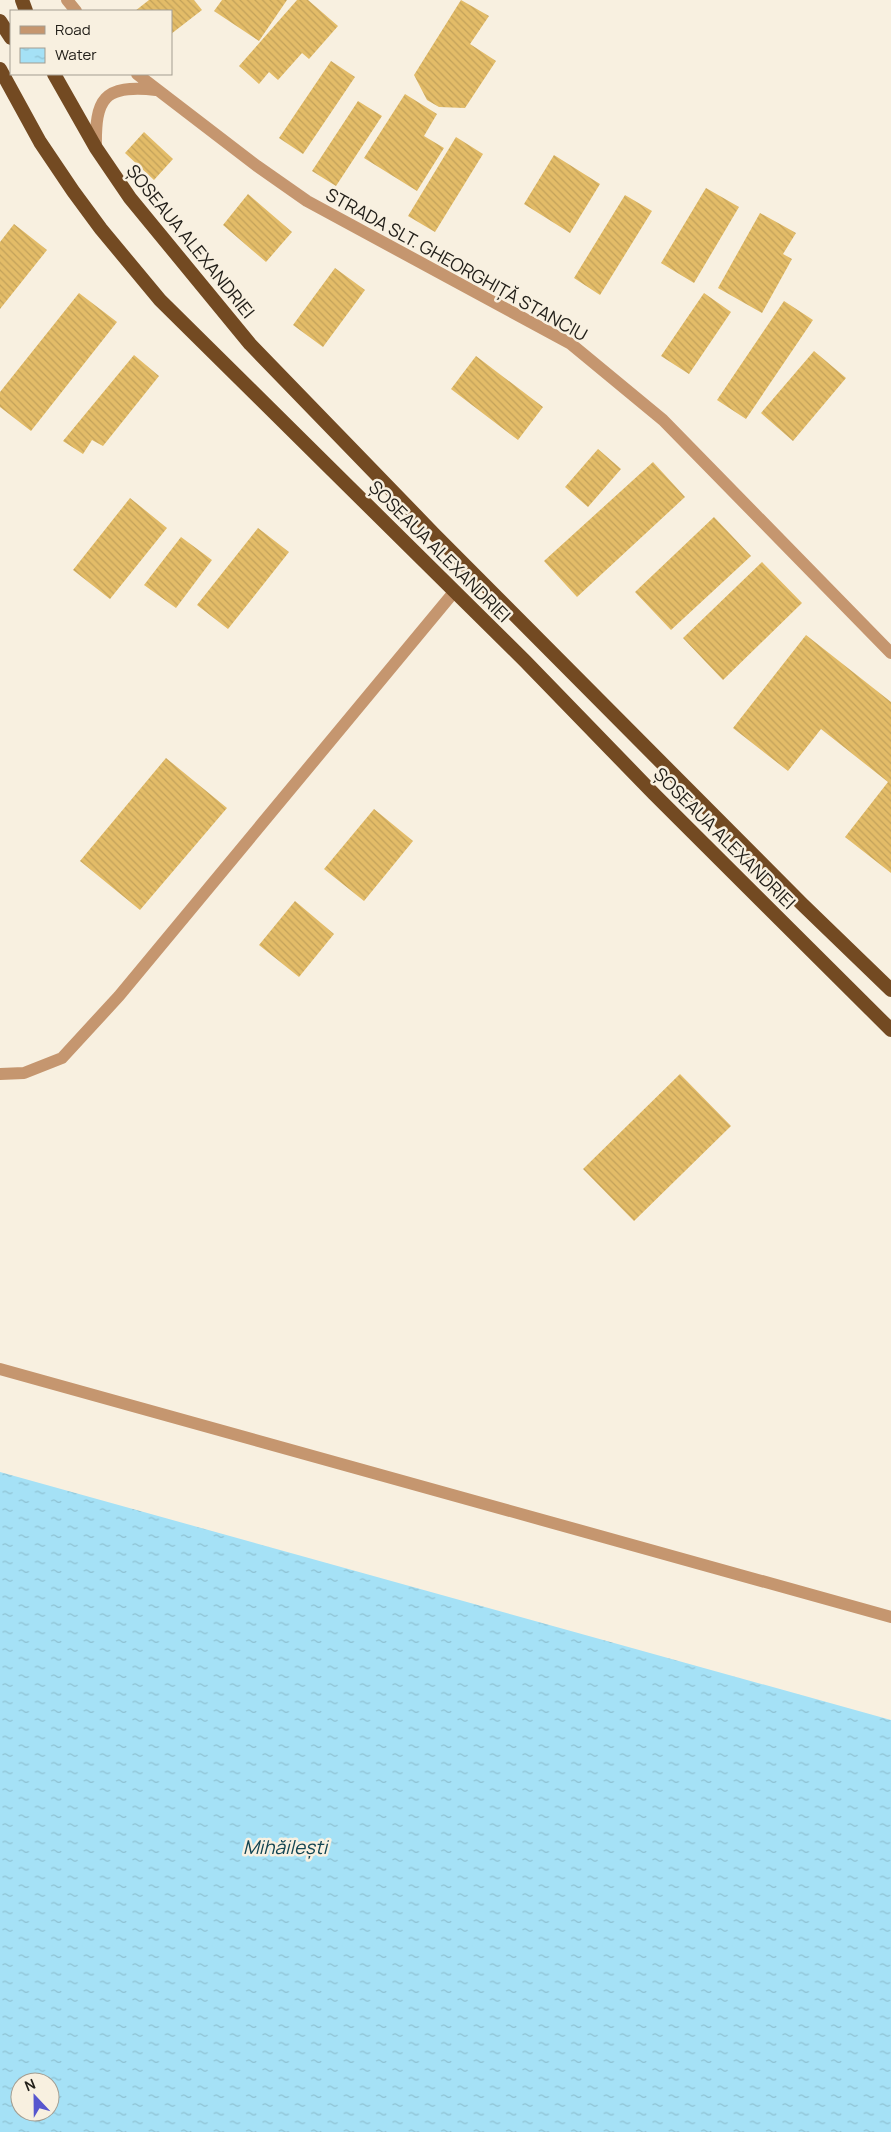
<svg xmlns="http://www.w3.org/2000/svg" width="891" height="2132" font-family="Manrope,sans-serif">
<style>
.water{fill:url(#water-ripples);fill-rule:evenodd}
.building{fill:url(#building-back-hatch)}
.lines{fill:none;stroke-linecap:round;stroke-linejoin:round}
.service{stroke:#c5966f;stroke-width:12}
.minor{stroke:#c5966f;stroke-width:12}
.tertiary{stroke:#c5966f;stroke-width:12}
.trunk{stroke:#734a22;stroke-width:14}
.labels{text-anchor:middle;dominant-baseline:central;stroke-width:5;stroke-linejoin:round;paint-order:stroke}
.street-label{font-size:18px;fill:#23201a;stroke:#f8f0e0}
.water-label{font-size:19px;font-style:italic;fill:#124452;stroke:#f8f0e0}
</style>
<defs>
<pattern id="water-ripples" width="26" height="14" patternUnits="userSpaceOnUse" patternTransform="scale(1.25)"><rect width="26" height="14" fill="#a5e1f6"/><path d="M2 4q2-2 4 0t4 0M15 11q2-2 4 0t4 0" fill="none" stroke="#8ec1d2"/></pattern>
<pattern id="building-back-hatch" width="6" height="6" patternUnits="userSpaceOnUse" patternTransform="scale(1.25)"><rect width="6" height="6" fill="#e3bc68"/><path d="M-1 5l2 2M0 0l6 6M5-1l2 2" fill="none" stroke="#c2a15a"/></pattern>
</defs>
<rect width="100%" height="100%" fill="#f8f0e0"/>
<path class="water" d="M0,1472L891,1720V2132H0ZM20,2082H50V2112H20Z"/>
<path class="building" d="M149,0H194L202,10L171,34V11H135Z
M222,0H287L259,41L214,11Z
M297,0H308L338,26L309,59L302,53L278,80L269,72L259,84L239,66Z
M461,0L489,16L470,44L496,61L465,108L439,107L427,100L414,75Z
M331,61L355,77L303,154L279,138Z
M405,94L437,114L424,136L444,148L417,191L364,158Z
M358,101L382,116L336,186L312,171Z
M144,132L173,159L154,180L125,153Z
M456,137L483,154L435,232L408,216Z
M554,155L600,184L570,233L524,204Z
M706,188L739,207L694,283L661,263Z
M248,194L292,232L266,262L223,225Z
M625,195L652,211L600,295L574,278Z
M760,213L796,233L783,254L792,259L762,313L718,288Z
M14,224L47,250L0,309V242Z
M335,268L365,290L323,347L293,325Z
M79,293L117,322L31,431L0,407V392Z
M704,293L731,312L689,374L661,356Z
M784,301L813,320L746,419L717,400Z
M814,351L846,378L793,441L761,413Z
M134,355L159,376L103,446L92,440L83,454L63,441Z
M476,356L543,407L518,440L451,389Z
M598,449L621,469L588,507L565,487Z
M653,462L685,497L577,597L544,561Z
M130,498L167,528L110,599L73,570Z
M714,517L751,556L671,630L635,592Z
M258,528L289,552L228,629L197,605Z
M181,537L212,560L176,608L144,585Z
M762,562L802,603L723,680L683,638Z
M806,635L891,702V873L845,837L888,782L821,729L788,771L733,728Z
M166,758L227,808L140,910L80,861Z
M374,809L413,841L364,901L324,869Z
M295,901L334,934L299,977L259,945Z
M680,1074L731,1126L634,1221L583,1169Z"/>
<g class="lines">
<path class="service" d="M0,1074L24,1073L62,1058L119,996L454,592"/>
<path class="minor" d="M0,1369L891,1617"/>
<path class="tertiary" d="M67,0L76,11
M137,74L257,166L307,201L571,344L663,420L891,653
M96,148C95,99 103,84 156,90"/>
<path class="trunk" d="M22,0L26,11
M0,21L11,38
M0,69L40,142L73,191L101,229L160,300L525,661L654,794L891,1030
M54,74L96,148L130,198L250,344L434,534L802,904L891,990"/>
</g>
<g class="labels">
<g class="street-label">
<text transform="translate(191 241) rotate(51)">ȘOSEAUA ALEXANDRIEI</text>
<text transform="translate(457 264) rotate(29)">STRADA SLT. GHEORGHIȚĂ STANCIU</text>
<text transform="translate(440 551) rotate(45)">ȘOSEAUA ALEXANDRIEI</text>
<text transform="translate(725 838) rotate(45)">ȘOSEAUA ALEXANDRIEI</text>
</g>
<g class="water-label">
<text x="285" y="1847">Mihăilești</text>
</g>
</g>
<rect x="10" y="10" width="162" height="65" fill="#f8f0e0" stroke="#a39d91"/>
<rect x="20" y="26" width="25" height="8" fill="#c5966f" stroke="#a39d91"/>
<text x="55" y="35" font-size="15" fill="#23201a">Road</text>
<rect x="20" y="48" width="25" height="15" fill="url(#water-ripples)" stroke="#a39d91"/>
<text x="55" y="60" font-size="15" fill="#23201a">Water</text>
<g transform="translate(35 2097) rotate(338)"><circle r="24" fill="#f8f0e0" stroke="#a39d91"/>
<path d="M0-4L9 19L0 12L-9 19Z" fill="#5756ce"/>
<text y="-8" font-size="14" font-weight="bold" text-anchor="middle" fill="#23201a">N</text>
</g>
</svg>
